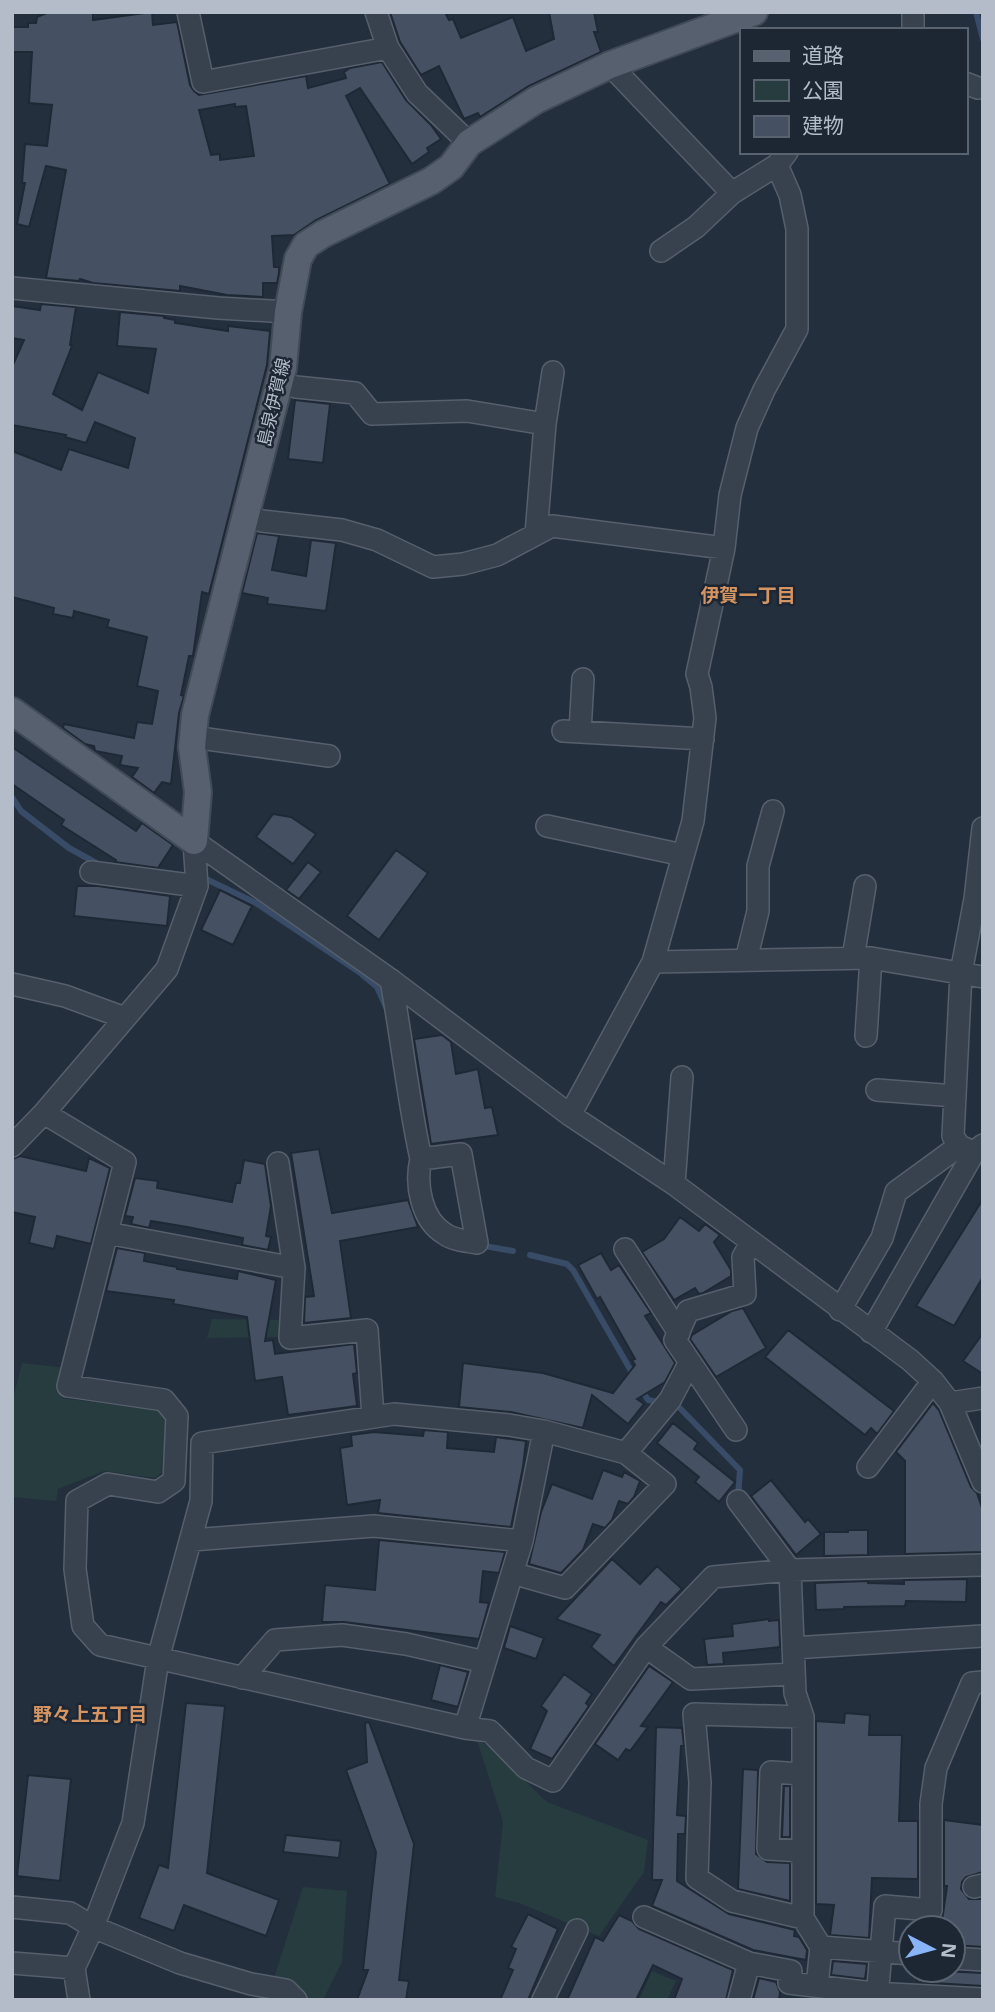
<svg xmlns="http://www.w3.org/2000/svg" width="995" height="2012" font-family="'Open Sans','Noto Sans JP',sans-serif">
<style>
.green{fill:#263c3f}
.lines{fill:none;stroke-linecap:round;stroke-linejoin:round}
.stream{stroke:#394c67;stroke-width:6}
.building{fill:#455162;stroke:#1f2835;stroke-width:2;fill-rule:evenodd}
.minor-casing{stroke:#565f6c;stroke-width:24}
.major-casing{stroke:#414a57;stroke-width:30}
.minor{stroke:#38414e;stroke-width:21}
.major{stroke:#56606e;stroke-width:26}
.labels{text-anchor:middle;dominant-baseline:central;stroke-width:5;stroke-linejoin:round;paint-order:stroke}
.street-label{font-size:18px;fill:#b4bcc9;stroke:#1d2633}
.neighbourhood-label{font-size:19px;font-weight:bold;fill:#d59563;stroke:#1d2633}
</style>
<rect width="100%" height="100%" fill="#242f3e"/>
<path class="green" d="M212,1319L282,1320L279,1337L207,1338Z
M22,1363L67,1368L61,1398L160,1411L167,1423L161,1473L155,1478L104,1471L58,1489L56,1501L12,1497V1403Z
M477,1740L490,1747L547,1802L648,1840L644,1872L599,1936L519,1903L495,1897L503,1822Z
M303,1887L347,1891L342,1962L323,2000H305L273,1981Z
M652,1971L676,1981L667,2000H639Z"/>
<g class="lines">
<path class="stream" d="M976,12L983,39
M12,797L21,811L69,848L98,864
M204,878L256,903L359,972L377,987L387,1009
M479,1245L513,1251
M530,1255L567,1264L573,1270L634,1376
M641,1389L648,1400L658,1402
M675,1403L740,1470L738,1497"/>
</g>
<path class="building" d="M49,12H93V20L152,12L153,25L177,22L190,85L194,91L199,95L306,76L308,88L346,78L344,72L350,68L382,62L406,100L431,125L441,139L427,148L429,152L412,164L360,88L346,96L390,184L316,220L294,235L272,236L274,267H279V273L277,283H263V297L227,295L180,286V291L93,283L80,279L79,281L46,278L66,170L46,166L29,227L17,224L25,183H22L25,144L47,146L52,105L29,103L32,52H12V27H28V23H36L37,17ZM235,104V107L246,106L254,156L220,160V154L211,155L199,110Z
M390,12H445L449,20L453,19L461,38L513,17L526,51L554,39L549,12H594L598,32H594L601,52L529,86L480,117L478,113L464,119L439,66L421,75L400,42Z
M41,304L76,307L70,345L72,346L53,394L82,410L98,372L148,393L156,349L117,346L120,312L164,316V318L175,320V323L228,331V326L270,331L267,365L209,594L202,592L193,656H189L181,695L184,696L179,713L171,784L162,782L154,793L132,777L138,768L120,765L122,756L95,751L94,746L85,744L63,728L64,724L134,738L137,722L152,724L158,691L137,686L147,637L107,627L109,620L74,611L73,618L53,614L54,608L12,597V451L61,470L69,449L128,468L135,438L95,422L86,443L65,437L66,435L12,425V367L24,340L12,338V306L40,310Z
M295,400L330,404L323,463L288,459Z
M257,533L279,536L272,570L306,576L311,540L336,543L326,611L267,604L268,598L242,593Z
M12,747L136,831L142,823L173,845L158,868L115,862L116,860L61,825L64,820L12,784Z
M273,814L291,817L316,834L293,864L256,837Z
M396,850L428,873L379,940L347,916Z
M308,862L321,872L299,899L286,890Z
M77,886H98L170,896L167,926L74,916Z
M220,890L252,906L233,945L201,930Z
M442,1035L451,1042L456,1074L478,1069L485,1108L492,1107L498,1135L431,1144L414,1039Z
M319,1149L332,1213L408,1200L418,1227L340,1241L351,1318L304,1323L305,1297L314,1296L291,1153Z
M20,1156L86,1171L89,1158L110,1168L91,1244L57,1236L54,1249L29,1243L35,1217L12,1212V1159Z
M244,1160L265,1164L271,1206L266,1236L271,1237L268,1250L242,1245L243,1238L187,1227L151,1221L149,1228L131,1224L133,1217L125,1216L135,1178L158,1181L157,1188L232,1202L236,1183H240Z
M983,1199V1277L954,1326L916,1306Z
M680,1217L699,1231L705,1224L720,1235L714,1242L731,1270V1276L703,1293L699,1294L695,1288L674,1300L642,1252L664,1239Z
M117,1248L145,1253L144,1261L177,1267V1269L237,1279L238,1271L276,1280L265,1341L273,1340L275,1354L354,1344L357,1373L353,1374L357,1406L288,1415L282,1377L255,1381L247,1317L173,1304L174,1300L106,1291Z
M601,1253L611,1270L619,1265L651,1313L645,1316L675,1363L665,1382L637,1399L644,1404L628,1424L592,1395L583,1428L511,1412L459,1407L463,1363L543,1373L613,1393L635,1365L632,1360L635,1359L600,1297L597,1299L578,1265Z
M743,1308L766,1348L716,1377L690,1339L692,1335L732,1311Z
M788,1330L894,1411L877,1434L871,1428L865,1435L765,1357Z
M983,1333V1374L963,1361Z
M933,1403L939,1410L971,1487L977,1493L983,1511V1552L905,1554V1461L896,1452Z
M673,1423L698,1443L694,1449L735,1482L719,1502L695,1482L699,1477L657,1443Z
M424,1430L448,1432L447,1448L494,1452L496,1437L526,1441L523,1467L511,1527L378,1513L380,1500L347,1505L340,1448L352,1446L351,1435L374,1432L423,1436Z
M603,1470L622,1477L624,1472L640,1481L634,1497L628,1504L619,1501L612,1520L605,1528L593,1524L583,1550L561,1573L529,1564L541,1512L552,1484L592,1499Z
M771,1480L805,1522L808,1519L821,1534L796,1555L751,1496Z
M848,1530H868V1555L824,1556V1532H848Z
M379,1540L505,1552L499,1573L483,1571L480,1602L489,1603L479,1639L344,1622H322L325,1585L375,1590Z
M612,1559L640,1584L657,1566L682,1589L666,1605L661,1602L614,1666L591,1647L600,1635L556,1619Z
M967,1579L966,1602L906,1601L905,1606L844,1607V1609L816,1610L815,1583L868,1581V1583L904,1584V1580Z
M769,1619V1621L779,1620L780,1647L723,1653L724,1664L707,1665L704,1639L733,1636L732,1624Z
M510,1626L544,1638L536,1659L504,1648Z
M440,1665L468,1672L458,1707L431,1700Z
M649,1666L673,1682L641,1726L648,1727L630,1751L626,1749L618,1760L595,1744Z
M564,1674L592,1694L586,1703L589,1706L552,1759L530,1749L547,1711L541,1706Z
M186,1703L225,1706L207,1873L279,1900L266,1936L184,1905L174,1931L139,1918L159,1865L168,1868Z
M845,1713L870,1715L869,1735H902L899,1821H918V1879L872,1878L869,1938L830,1935L834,1905L816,1904V1721L844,1723Z
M369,1722L414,1844L399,1980L409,1981L406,2000H357L368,1970H363L376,1852L346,1770L367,1762L365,1723Z
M656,1727L682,1728L684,1746H681L677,1815L686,1816L685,1834H678L677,1881L729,1914L795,1930L794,1936L799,1937L807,1950L806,1960L753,1950L652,1906L662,1880H652Z
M743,1769L758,1770L756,1854L767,1862L790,1863V1901L738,1889Z
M28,1775L71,1779L60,1881L17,1876Z
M784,1786H790V1837H782Z
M944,1820L983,1825V1872L966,1877L962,1882L961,1889L969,1899H983V1947L953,1945V1928H941L947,1886H944Z
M286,1835L341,1841L339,1858L283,1852Z
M528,1914L558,1929L528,2000H500L513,1970L508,1968L516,1949L511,1947Z
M619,1915L632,1921L639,1929L733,1970L726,2000H674L682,1979L653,1965L636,2000H567L595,1937L603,1941Z
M833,1961L867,1964L865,1979L831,1975Z
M919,1970L983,1973V1986L917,1982Z
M759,1978L776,1982L780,1992L779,2000H753Z"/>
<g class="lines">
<g class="minor-casing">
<path id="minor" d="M188,12L203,82L388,48
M376,12L388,48L417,93L469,143
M913,30V12
M610,65L732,193L777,165L787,152
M965,83L978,88
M661,251L696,227L732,193
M12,288L218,308L288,312
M279,382L296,387L355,393L372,414L467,411L545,424
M246,516L262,521L342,530L377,540L433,567L463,564L497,555L552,526L724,548
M536,534L545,424L553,372
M563,731L703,739
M580,732L583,679
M193,737L329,756
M547,826L683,855
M194,841L391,980L570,1115L674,1184L910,1360L933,1381L950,1403L983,1482
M91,872L197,886
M853,958L865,886
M746,960L758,911V866L773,811
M653,962L871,958L983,977
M391,980C402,1040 408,1100 421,1159
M12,984L65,996L125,1018
M866,1036L871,958
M877,1090L955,1096
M44,1113L125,1162L68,1386L164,1400L177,1416L174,1481L158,1492L108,1484L77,1501L75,1569L83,1626L100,1645L465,1728L490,1731L526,1768L553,1781L646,1647L713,1577L790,1570L983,1565
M570,1115L653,962L693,821L705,718L701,687L697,674L724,548L730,495L747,428L764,390L797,329V229L790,195L777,165
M12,1146L44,1113L167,969L197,886L194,841
M974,1152L959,1146L953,1136L961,973L975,899L983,828
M461,1154L477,1243C467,1241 453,1240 445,1234C421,1220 415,1184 421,1159Z
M278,1163L294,1268L290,1338L367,1330L373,1417
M674,1184L682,1077
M107,1233L294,1268
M625,1249L679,1333
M840,1310L882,1238L896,1192L959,1146
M871,1332L974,1152L983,1145
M950,1403L983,1398
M736,1430L675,1340L688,1311L745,1294L743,1257L751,1243
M626,1453L670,1400L690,1362
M868,1467L933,1381
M738,1501L790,1570L795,1693L803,1717V1918L821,1947L911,1954
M192,1540L374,1526L522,1541
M646,1647L691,1679L794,1674
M793,1648L983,1636
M242,1678L275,1640L342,1635L406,1644L485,1662
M803,1717L694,1714L700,1782L697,1878L732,1901L803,1918
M465,1728L522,1541L544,1431
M802,1851L768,1849L771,1772L803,1774
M974,1887L983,1885
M12,1907L70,1913L93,1927L180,1963L251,1984L286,1990L296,2000
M644,1917L749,1963L791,1971L789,1983L873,1993L983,1999
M953,1958L983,1960
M12,1963L74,1968
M817,1986L821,1947
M79,2000L74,1968L93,1927L133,1823L158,1659L201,1501L202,1443L394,1414L509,1425L544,1431L626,1453L665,1484L565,1588L512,1573
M543,2000L577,1930
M739,2000L749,1963
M871,2000L878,1986L885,1906L931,1910V1804L936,1768L972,1683L983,1682"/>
</g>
<g class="major-casing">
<path id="major" d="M12,711L194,841
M194,841L198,792L192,747L195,715L283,368L288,312L298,259L306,245L323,234L431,181L451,167L469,143L536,100L610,65L754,12"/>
</g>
<use href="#minor" class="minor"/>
<use href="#major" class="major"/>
</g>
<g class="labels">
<g class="street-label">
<text transform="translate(273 402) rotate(-77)">島泉伊賀線</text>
</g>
<g class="neighbourhood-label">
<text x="748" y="595">伊賀一丁目</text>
<text x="90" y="1714">野々上五丁目</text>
</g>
</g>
<rect width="995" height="2012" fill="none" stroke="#b4bcc9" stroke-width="28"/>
<rect x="740" y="28" width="228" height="126" fill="#1d2633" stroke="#59626f" stroke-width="2"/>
<rect x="754" y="51" width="35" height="10" fill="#56606e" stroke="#59626f" stroke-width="2"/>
<text x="802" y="63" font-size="21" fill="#b4bcc9">道路</text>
<rect x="754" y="80" width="35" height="21" fill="#263c3f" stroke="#59626f" stroke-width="2"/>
<text x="802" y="98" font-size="21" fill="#b4bcc9">公園</text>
<rect x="754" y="116" width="35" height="21" fill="#455162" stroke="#59626f" stroke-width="2"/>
<text x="802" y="133" font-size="21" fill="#b4bcc9">建物</text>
<g transform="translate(932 1949) rotate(96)"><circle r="33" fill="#1d2633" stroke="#59626f" stroke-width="2"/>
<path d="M0-5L12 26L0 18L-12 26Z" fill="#8ab4f8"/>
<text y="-10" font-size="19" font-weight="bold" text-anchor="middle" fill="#b4bcc9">N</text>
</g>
</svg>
